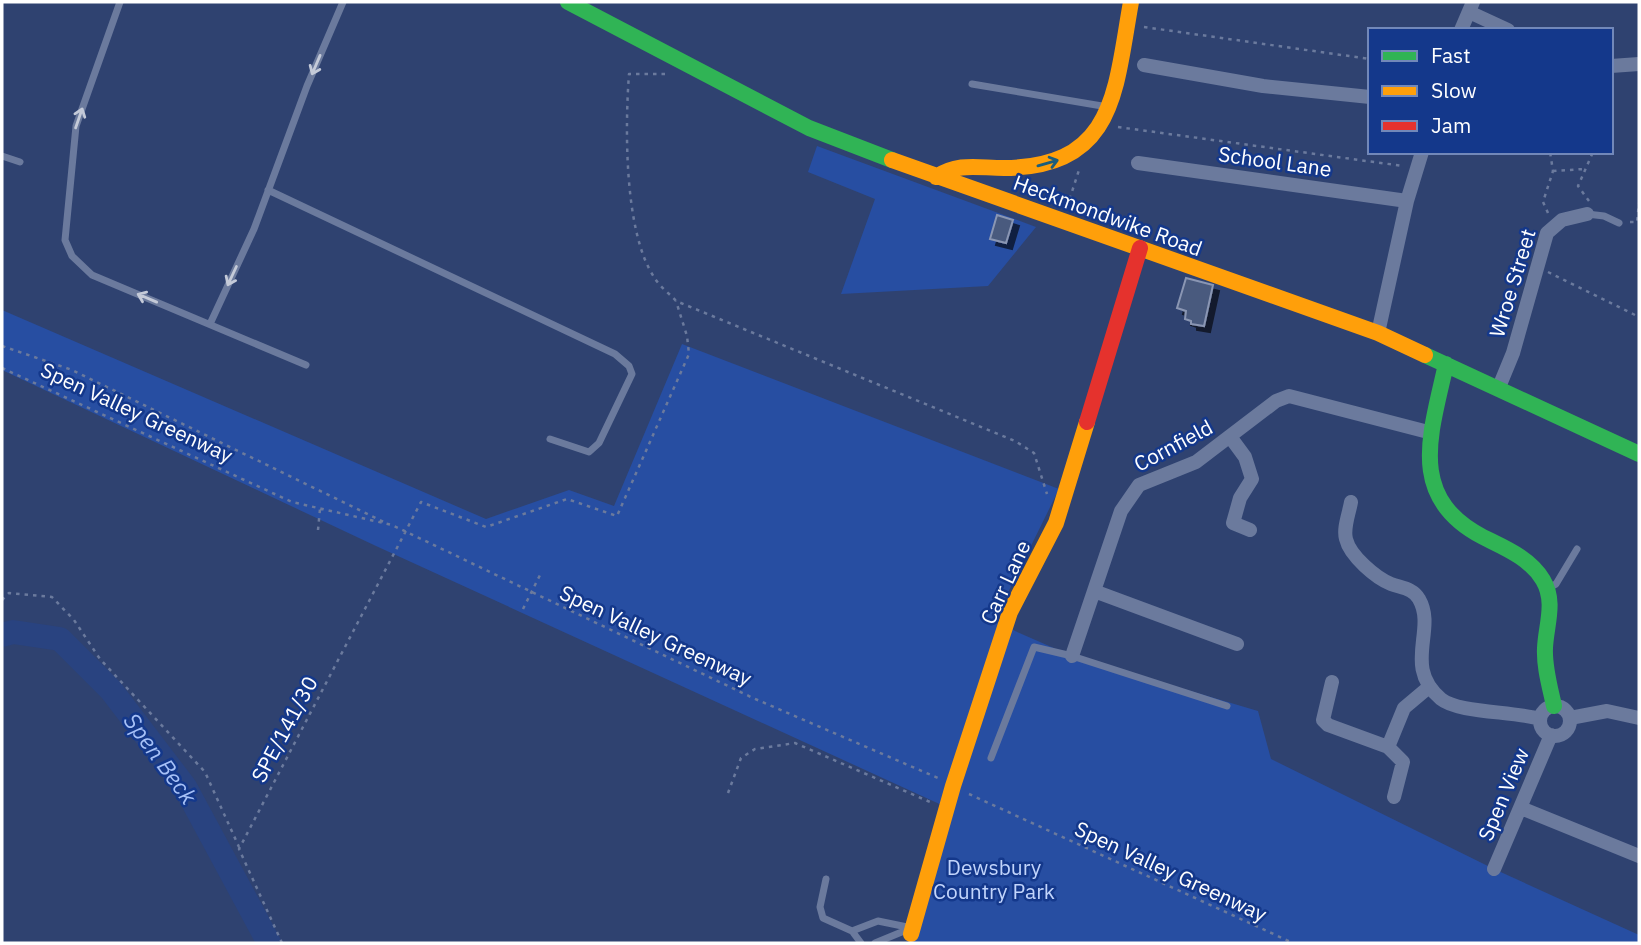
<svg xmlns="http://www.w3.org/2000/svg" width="1641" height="945" font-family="'IBM Plex Sans',sans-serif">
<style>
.green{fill:#274ea2}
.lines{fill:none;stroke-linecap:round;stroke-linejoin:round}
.river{stroke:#294380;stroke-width:24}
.building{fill:#495a7e;stroke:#8a96b3;stroke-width:2;filter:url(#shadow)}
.path{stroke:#6b7a9d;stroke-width:2.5;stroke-dasharray:3.5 5;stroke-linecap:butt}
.lane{stroke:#6b7a9d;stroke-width:7}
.street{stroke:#6b7a9d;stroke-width:14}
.fast{stroke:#30b455;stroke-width:16}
.slow{stroke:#ff9f0a;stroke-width:16}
.jam{stroke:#e5322d;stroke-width:16}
.oneway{stroke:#c4cad8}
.oneway2{stroke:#1c5d7b}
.labels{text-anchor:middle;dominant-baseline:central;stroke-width:5;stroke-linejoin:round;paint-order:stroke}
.street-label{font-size:21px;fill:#fff;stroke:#14388b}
.park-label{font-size:21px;fill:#c2d5fc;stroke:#14388b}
.water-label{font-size:23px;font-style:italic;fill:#a7c1f7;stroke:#14388b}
</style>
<defs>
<filter id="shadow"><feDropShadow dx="6" dy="6" stdDeviation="0" flood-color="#0009"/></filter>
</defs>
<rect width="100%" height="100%" fill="#2f4270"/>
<path class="green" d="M817,146L1036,227L988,286L841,294L875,199L808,172Z
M2,310L486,519L569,490L614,506L682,344L1059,489L996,617L1015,631L1072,656L1258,711L1271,759L1494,869L1639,935V943H910L946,807L376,546L2,370Z"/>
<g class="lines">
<path class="river" d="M2,635L13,632L60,639L111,690L185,787L269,943"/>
</g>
<path class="building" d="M997,215L1013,220L1006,243L990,239Z
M1186,278L1213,285L1204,326L1191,324V321L1185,319L1186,311L1177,308Z"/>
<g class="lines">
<path class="path" d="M1144,27L1370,59
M665,74H629C625,127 624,232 654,277C659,286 669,293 676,301L1015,441L1034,453L1047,494
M1118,127L1403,166
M1553,171L1584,169
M1589,201L1578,186L1593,152
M1067,207L1079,170
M1548,213L1543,202L1553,171L1550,152
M1630,222H1637L1639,203
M1548,272L1639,317
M2,346L72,370L386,523
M2,368L292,502L392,525L753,698L938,778
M318,530L320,509
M2,600L9,593L52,597L74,620L100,659L205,772L239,847
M523,609L541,573
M728,793L741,758L755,749L795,743L930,802
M969,794L1293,943
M282,943L239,849L421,502L486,527L567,499L617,516L689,354L687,336L676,301"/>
<path class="lane" d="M120,2L76,126L65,240L72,256L92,275L306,365
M972,84L1108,107
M2,156L20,162
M268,190L615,354L629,366L632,374L599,443L589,452L550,439
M1587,214L1604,216L1619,223
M210,324L254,229L307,86L343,2
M1548,588L1556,584L1577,549
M991,758L1034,647L1072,656L1227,706
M826,879L820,907L823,918L852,931L861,943
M852,931L878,921L912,928
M875,943L909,929"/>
<path class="street" d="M1469,12L1508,30
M1461,30L1473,2
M1144,65L1263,86L1370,97
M1611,66L1639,64
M1138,163L1407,201
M1378,333L1407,201L1422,152
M1499,387L1513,353L1547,233L1562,220L1587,214
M1231,438L1245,457L1252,479L1240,498L1233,523L1250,530
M1351,502C1349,514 1343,528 1346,539C1350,556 1376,578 1391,584C1401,588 1413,588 1419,599C1437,630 1402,666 1441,699C1458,713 1514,711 1540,719
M1094,591L1237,644
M1072,656L1121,511L1139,485L1196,462L1276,401L1289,396L1432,433
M1332,682L1323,720L1328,725L1388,747L1403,762L1394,797
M1540 721a15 15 0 1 1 30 0a15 15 0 1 1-30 0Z
M1570,718L1607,711L1639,718
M1388,747L1404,708L1429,687
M1521,808L1639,856
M1494,869L1551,735"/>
<path class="fast" d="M568,2L809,128L892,160
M1425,355L1639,454
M1446,364C1431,433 1406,497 1483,537C1505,548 1530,558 1543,580C1556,602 1546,625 1545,648C1544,667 1550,687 1554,706"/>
<path class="slow" d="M892,160L1378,333L1425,355
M936,177C959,162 978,168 1004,168C1116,167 1115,90 1131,2
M911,934L953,786L1010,612L1056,523L1087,422"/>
<path class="jam" d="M1087,422L1140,248"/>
</g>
<defs><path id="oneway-shaft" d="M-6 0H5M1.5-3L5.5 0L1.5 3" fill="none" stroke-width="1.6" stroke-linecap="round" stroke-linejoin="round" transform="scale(1.75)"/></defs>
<g class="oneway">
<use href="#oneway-shaft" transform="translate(316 65) rotate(113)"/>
<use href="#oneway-shaft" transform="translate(79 118) rotate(-71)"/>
<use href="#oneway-shaft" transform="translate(232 276) rotate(115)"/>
<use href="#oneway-shaft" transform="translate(147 298) rotate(-157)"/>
</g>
<use class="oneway2" href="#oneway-shaft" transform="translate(1048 163) rotate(-16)"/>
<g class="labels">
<g class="street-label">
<text transform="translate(1275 161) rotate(8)">School Lane</text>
<text transform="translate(1108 215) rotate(20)">Heckmondwike Road</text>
<text transform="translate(1512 283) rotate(-73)">Wroe Street</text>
<text transform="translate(137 412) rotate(25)">Spen Valley Greenway</text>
<text transform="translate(1173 445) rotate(-28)">Cornfield</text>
<text transform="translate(1005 582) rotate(-65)">Carr Lane</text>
<text transform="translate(656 635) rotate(25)">Spen Valley Greenway</text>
<text transform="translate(284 729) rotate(-62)">SPE/141/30</text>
<text transform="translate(1503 794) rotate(-67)">Spen View</text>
<text transform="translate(1171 871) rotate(25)">Spen Valley Greenway</text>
</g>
<g class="park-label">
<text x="994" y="867">Dewsbury<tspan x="994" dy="24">Country Park</tspan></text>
</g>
<g class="water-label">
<text transform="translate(161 758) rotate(54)">Spen Beck</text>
</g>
</g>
<rect width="1641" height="945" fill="none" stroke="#ffffff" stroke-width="7"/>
<rect x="1368" y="28" width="245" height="126" fill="#14388b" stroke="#7288b9" stroke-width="2"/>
<rect x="1382" y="51" width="35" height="10" fill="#30b455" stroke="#7288b9" stroke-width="2"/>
<text x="1431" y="63" font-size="21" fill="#ffffff">Fast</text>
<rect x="1382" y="86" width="35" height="10" fill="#ff9f0a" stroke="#7288b9" stroke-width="2"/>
<text x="1431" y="98" font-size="21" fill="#ffffff">Slow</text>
<rect x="1382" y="121" width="35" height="10" fill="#e5322d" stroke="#7288b9" stroke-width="2"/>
<text x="1431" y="133" font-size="21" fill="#ffffff">Jam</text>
</svg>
